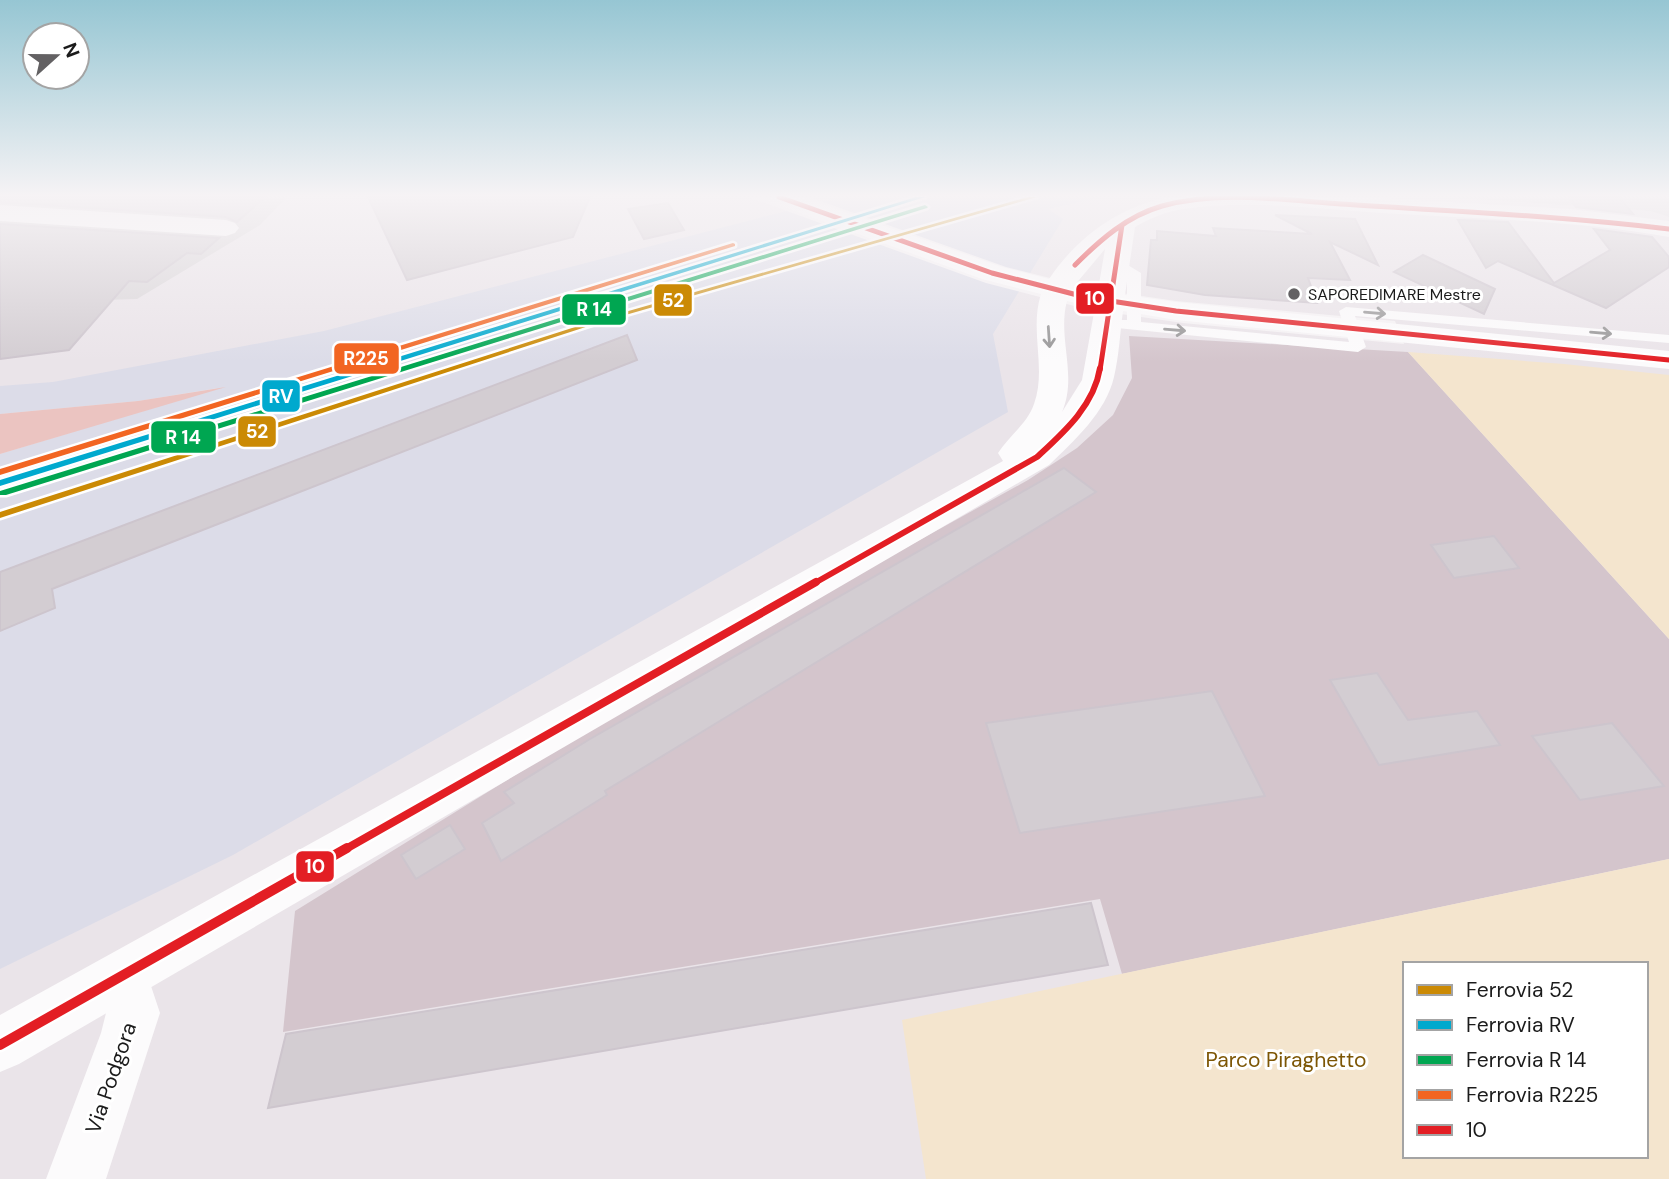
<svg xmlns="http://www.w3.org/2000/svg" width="1669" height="1179" font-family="'DM Sans',sans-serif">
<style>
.residential{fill:#d9d5d8}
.industrial{fill:#dcdce8}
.construction{fill:#d4c5cc}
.grass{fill:#ebc4c1}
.park{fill:#f4e5ce;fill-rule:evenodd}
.pier{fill:#f6f3f5}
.building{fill:#d3cdd2;stroke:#cdc5cd;stroke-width:2}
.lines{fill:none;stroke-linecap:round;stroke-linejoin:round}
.service{fill:#fcfbfc;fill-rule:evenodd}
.minor{fill:#fcfbfc;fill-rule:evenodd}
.tertiary{fill:#fcfbfc;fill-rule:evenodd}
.bus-1-far3-casing{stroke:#fff;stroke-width:9}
.bus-1-far2-casing{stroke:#fff;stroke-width:10}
.bus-1-far1-casing{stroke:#fff;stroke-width:13}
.bus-1-casing{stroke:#fff;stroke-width:15}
.bus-1-far3{stroke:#e31e24;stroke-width:5}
.bus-1-far2{stroke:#e31e24;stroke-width:6}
.bus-1-far1{stroke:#e31e24;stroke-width:8}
.bus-1{stroke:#e31e24;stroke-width:10}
.rail-1-casing{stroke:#fff;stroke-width:5}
.rail-2-casing{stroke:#fff;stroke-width:5}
.rail-3-casing{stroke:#fff;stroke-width:5}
.rail-4-casing{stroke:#fff;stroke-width:5}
.rail-1{fill:#cb8a05;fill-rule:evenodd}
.rail-2{fill:#00a9ce;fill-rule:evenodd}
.rail-3{fill:#00a651;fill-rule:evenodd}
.rail-4{fill:#f26522;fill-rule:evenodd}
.oneway{stroke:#979697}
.poi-dot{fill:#636163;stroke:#fff;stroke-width:2.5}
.labels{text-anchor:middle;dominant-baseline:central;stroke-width:6;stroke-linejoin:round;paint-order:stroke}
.far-poi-label{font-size:16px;fill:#1b1b1b;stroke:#fff;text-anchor:start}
.near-park-label{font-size:21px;fill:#7d5605;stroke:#fff}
.near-street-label{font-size:21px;fill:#1b1b1b;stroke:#fff}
.line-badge{stroke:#fff;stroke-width:2.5}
.badge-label{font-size:19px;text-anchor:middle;font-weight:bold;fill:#fff}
</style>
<rect width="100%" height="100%" fill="#eae4e9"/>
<path class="residential" d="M0,197H287L260,225L137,299L0,303Z
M1446,197H1669V217L1651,211Z"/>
<path class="industrial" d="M840,197H1103L1048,209L1063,219L993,334L1008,412L233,855L0,969V454L218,388L138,401L0,414V386L53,382L324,331Z"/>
<path class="construction" d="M1129,336L1408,352L1669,639V859L1122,974L1100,899L283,1032L295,911L685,670L1028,480L1077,448L1113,415L1132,378Z"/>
<path class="grass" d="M226,387L0,454V414L138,401Z"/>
<path class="park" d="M1408,352L1564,364L1669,375V639Z
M1669,859V1179H926L902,1020ZM1405,964H1646V1156H1405Z"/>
<path class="pier" d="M748,197H809L1006,267L1094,289L1176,301L1395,321L1404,344L1183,323L1086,309L986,283Z"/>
<path class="building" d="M0,197H265L237,222L226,217L0,202Z
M368,197H590L573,237L407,280Z
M1569,197H1619L1633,214L1576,207Z
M668,203L684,230L644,239L628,209Z
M1275,215L1355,219L1378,265L1330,242L1350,280L1308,278L1317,303L1205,295L1147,285L1151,240H1157V231L1216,236L1213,228L1312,234Z
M1458,220L1508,222L1554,283L1610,250L1594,229L1652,237L1669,257V267L1606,308L1498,261L1486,268Z
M0,224L219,238L201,254L187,253L147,282L129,281L69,350L0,359Z
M1423,255L1495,289L1484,314L1394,272Z
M627,335L637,360L52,589L55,608L0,631V572Z
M1064,468L1096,492L605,791L607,795L501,861L482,823L514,803L504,792L590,739Z
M1494,536L1519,568L1454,578L1431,545Z
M1377,673L1408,720L1477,711L1500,745L1379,765L1330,680Z
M1212,691L1265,796L1020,833L986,723Z
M1612,723L1664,786L1580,800L1532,736Z
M450,825L465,849L416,879L401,855Z
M1091,903L1108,965L268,1108L286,1034Z"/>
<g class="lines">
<path class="service" d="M1116,258L1141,273V322L1349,342L1339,311L1346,307L1669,335V343L1355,316L1366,347L1358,352L1107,327L1102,326L1100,323L1102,320H1127V275L1109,262Z"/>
<path class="minor" d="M0,205L226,220L235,223L239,228L235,233L226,236L0,221Z
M124,951L142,959L160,1013L106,1179H46L101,1033L106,1013L98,977L106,959Z"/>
<path class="tertiary" d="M767,197H802L1002,267L1049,279C1077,237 1119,207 1168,197H1364L1571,209L1669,221V237C1574,220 1477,219 1382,213C1317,209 1249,199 1184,209C1167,211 1150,218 1135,227L1125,295L1176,302L1669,351V369L1176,320L1123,311C1120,333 1119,356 1114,377C1106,412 1074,441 1049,465L19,1064L0,1072V1015L1003,461L998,453C1009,436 1027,424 1034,404C1047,368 1029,331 1041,294L982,279L770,202ZM1105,249L1098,290L1074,286ZM1067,301L1095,307L1082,380L1062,412C1078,375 1057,338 1067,301Z"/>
<g class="bus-1-far3-casing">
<path id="bus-1-far3" d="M779,197L992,273L1085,297L1176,311L1669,360
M1075,265C1100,240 1127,216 1162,206C1219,190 1283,200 1341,204C1451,211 1560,216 1669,229
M1100,370L1122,225"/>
</g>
<g class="bus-1-far2-casing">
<path id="bus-1-far2" d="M813,584L1037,457C1063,433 1094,406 1100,368"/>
</g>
<g class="bus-1-far1-casing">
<path id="bus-1-far1" d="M344,850L816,582"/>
</g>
<g class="bus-1-casing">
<path id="bus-1" d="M0,1045L347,848"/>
</g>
<use href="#bus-1-far3" class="bus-1-far3"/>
<use href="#bus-1-far2" class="bus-1-far2"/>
<use href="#bus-1-far1" class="bus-1-far1"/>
<use href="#bus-1" class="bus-1"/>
<g class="rail-1-casing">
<path id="rail-1" d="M1028,197H1037L601,322L0,518V512L597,320Z"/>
</g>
<g class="rail-2-casing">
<path id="rail-2" d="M916,197H925L0,486V480Z"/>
</g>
<g class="rail-3-casing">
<path id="rail-3" d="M925,205L928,207L927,208L6,495H0V491Z"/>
</g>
<g class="rail-4-casing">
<path id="rail-4" d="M733,243L735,244V246L0,475V469Z"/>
</g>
<use href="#rail-1" class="rail-1"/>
<use href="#rail-2" class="rail-2"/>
<use href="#rail-3" class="rail-3"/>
<use href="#rail-4" class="rail-4"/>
</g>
<defs><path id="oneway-shaft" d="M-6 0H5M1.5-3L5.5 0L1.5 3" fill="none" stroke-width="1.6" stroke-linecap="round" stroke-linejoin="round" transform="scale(1.75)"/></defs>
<g class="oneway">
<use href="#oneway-shaft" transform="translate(1375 313) rotate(5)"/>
<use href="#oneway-shaft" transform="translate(1175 330) rotate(5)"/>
<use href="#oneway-shaft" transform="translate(1601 333) rotate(5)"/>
<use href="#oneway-shaft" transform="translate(1049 337) rotate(86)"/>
</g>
<linearGradient id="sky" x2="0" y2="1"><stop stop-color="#96c6d3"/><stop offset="0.54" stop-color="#f6f3f5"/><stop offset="1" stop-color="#f6f3f5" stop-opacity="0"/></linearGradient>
<rect width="1669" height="362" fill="url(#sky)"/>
<circle class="poi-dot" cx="1294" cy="294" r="7"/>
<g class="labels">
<g class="far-poi-label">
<text x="1308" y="294">SAPOREDIMARE Mestre</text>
</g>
<g class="near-park-label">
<text x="1286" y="1060">Parco Piraghetto</text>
</g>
<g class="near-street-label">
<text transform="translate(111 1078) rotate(-71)">Via Podgora</text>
</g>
</g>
<g class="line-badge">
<rect x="1075" y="282" width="40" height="33" rx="7" fill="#e31e24"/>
<rect x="653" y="283" width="40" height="34" rx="7" fill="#cb8a05"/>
<rect x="561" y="293" width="66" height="33" rx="7" fill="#00a651"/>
<rect x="333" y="342" width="67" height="33" rx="7" fill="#f26522"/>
<rect x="261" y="379" width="40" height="34" rx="7" fill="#00a9ce"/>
<rect x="237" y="415" width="40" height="33" rx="7" fill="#cb8a05"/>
<rect x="150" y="420" width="67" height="34" rx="7" fill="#00a651"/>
<rect x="295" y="850" width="40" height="33" rx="7" fill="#e31e24"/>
</g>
<g class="badge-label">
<text x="1095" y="305">10</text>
<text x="673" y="307">52</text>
<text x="594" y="316">R 14</text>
<text x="366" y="365">R225</text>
<text x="281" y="403">RV</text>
<text x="257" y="438">52</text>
<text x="183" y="444">R 14</text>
<text x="315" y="873">10</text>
</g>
<rect x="1403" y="962" width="245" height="196" fill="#ffffff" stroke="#a4a4a4" stroke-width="2"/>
<rect x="1417" y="985" width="35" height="10" fill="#cb8a05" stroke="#a4a4a4" stroke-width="2"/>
<text x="1466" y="997" font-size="21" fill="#1b1b1b">Ferrovia 52</text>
<rect x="1417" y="1020" width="35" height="10" fill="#00a9ce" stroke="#a4a4a4" stroke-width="2"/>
<text x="1466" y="1032" font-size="21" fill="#1b1b1b">Ferrovia RV</text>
<rect x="1417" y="1055" width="35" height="10" fill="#00a651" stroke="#a4a4a4" stroke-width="2"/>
<text x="1466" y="1067" font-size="21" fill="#1b1b1b">Ferrovia R 14</text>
<rect x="1417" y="1090" width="35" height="10" fill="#f26522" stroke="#a4a4a4" stroke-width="2"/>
<text x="1466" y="1102" font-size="21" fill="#1b1b1b">Ferrovia R225</text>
<rect x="1417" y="1125" width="35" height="10" fill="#e31e24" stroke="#a4a4a4" stroke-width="2"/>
<text x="1466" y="1137" font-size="21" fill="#1b1b1b">10</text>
<g transform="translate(56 56) rotate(69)"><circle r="33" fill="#ffffff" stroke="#a4a4a4" stroke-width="2"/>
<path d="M0-5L12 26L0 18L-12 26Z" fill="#636163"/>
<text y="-10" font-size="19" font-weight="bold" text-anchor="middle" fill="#1b1b1b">N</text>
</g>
</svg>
